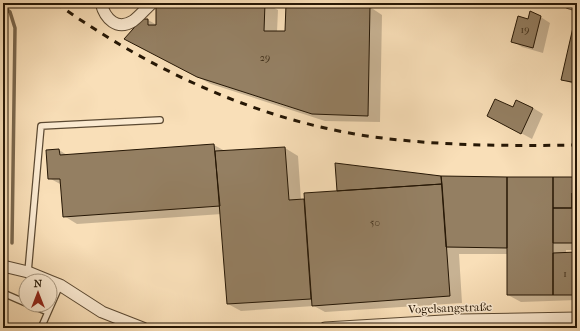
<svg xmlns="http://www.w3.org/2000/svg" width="580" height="331" font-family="'IM FELL French Canon',serif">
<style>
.shadow{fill:#0003}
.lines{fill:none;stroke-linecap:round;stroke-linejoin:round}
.stream{stroke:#79664c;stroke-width:3.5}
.building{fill:#947f62;stroke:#261705}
.service-casing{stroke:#5b4932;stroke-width:8}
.minor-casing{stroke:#5b4932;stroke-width:13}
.service{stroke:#fbead1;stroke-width:5.5}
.minor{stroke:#fbead1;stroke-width:11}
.rail{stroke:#261705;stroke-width:3;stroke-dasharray:7 7;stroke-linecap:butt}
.labels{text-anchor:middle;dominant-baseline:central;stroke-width:3;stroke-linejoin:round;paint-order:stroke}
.number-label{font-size:10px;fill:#42311c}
.street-label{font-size:12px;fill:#261705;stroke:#fbead1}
</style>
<rect width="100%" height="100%" fill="#f9dfb8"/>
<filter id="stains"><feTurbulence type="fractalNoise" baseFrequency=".005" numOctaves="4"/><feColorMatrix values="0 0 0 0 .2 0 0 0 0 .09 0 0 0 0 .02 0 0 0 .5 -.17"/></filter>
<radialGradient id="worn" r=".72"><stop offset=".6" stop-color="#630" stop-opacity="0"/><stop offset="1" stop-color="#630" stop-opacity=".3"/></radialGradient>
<path class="shadow" d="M161,3H265L278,10L277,32H286L370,7L382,15L380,122L325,121L211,84L138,46L142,20H148L157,25Z
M536,14L550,23L543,53L522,47L512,41Z
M577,25V86L562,79Z
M513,108H533L543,114L532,139L499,121Z
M214,145L225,151L285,148L298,156L301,200L338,192L442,177L577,178V250H566V253H577V300L521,302L508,295V254H459L462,303L325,312L314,306L241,311L228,304L222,214L77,224L64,216L62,185L49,178L59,150L67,155Z"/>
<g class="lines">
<path class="stream" d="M3,7L10,12L15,28L12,243"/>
</g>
<path class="building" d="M160,3H265L264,31H285L286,4L370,6L368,116L312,114L197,77L124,39L142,19H148V25H156V6Z
M530,11L541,16L533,48L511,42L518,16L528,19Z
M574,23L577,24V83L561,80Z
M495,99L513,107L516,100L533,108L521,134L487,116Z
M214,144L220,206L63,217L60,179H48L46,150L59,149L60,155Z
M285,147L289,200L304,199L311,299L227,304L215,151Z
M335,163L441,176L442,184L337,191Z
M441,176L507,177V248L446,247Z
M507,177H553V295H507Z
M553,177H577V193H572V208H553Z
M442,184L450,296L312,306L304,193Z
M572,193H577V243H553V208H572Z
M577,252V295H553V253Z"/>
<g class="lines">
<g class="service-casing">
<path id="service" d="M28,272L41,126L160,120
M3,293L26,303
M31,305L48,312
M41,328L60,285"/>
</g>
<g class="minor-casing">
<path id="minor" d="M101,3C105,19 117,31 133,21C140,16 146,8 152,3
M570,3L577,5
M3,266L28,272L50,281
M50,281L60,285L102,312L143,328
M325,328L460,320L577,318"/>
</g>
<use href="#service" class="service"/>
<use href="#minor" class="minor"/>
<path class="rail" d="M56,3C150,70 259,121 374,137C442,146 509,146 577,145"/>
</g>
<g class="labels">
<g class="number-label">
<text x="525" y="30">19</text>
<text x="265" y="58">29</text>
<text x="375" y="223">50</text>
<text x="565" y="274">1</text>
</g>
<g class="street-label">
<text transform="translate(450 308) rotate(-2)">Vogelsangstraße</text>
</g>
</g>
<rect width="580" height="331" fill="none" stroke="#f9dfb8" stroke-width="16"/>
<rect x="4" y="4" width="572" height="323" fill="none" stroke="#261705" stroke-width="2"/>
<rect x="8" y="8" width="564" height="315" fill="none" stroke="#261705"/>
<g transform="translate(38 293)"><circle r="19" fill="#fbead1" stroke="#a6967f"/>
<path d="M0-3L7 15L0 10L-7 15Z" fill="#8f2418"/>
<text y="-6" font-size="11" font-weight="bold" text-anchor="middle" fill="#261705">N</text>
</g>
<rect width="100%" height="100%" filter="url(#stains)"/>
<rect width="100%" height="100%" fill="url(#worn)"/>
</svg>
